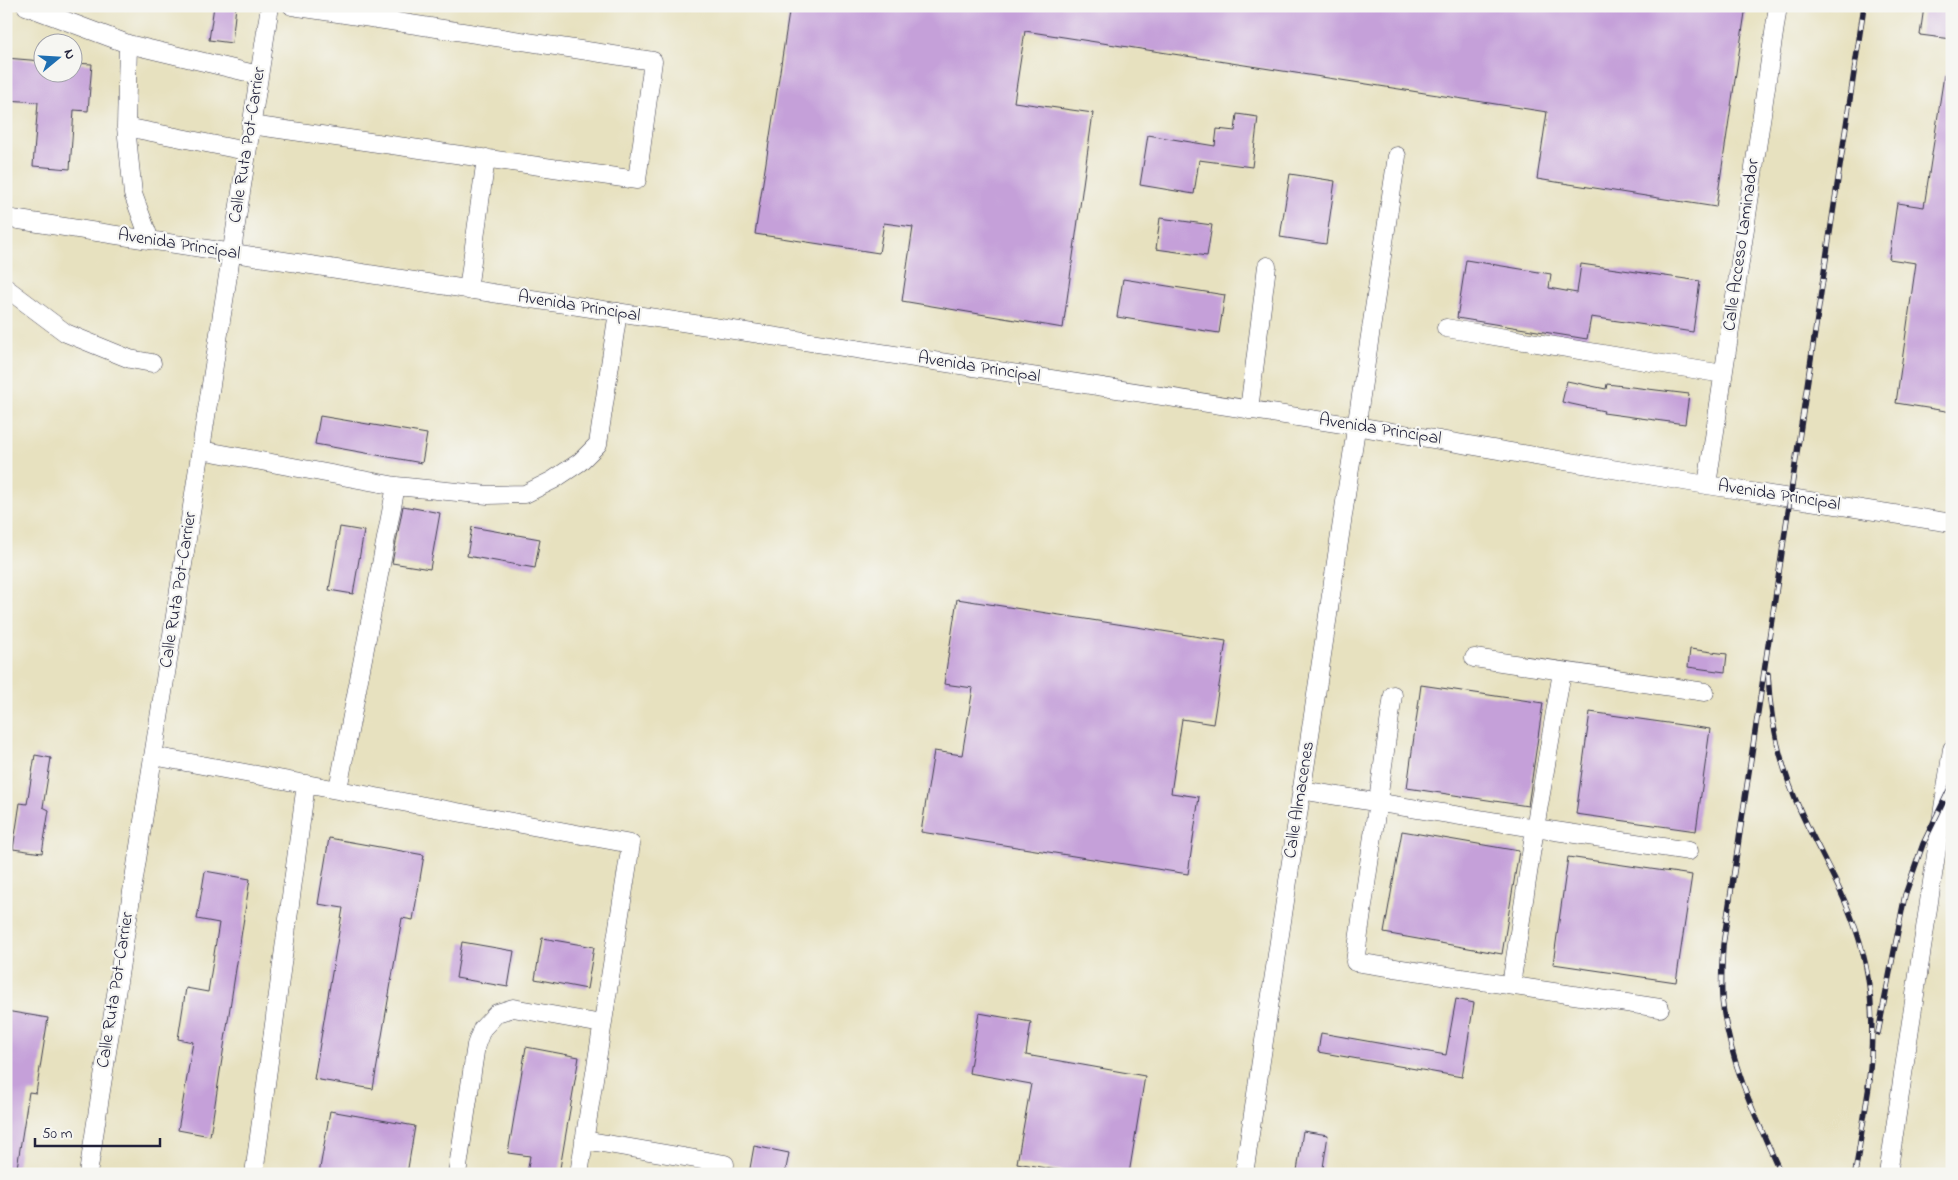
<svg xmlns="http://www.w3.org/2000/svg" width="1958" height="1180" font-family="'Indie Flower',sans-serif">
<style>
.building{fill:#c5a0d9}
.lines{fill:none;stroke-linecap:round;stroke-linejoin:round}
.minor-casing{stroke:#403f4f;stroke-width:19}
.minor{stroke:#fff;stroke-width:18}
.rail-casing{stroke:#22223b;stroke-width:5.5}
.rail{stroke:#f6f6f2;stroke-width:4;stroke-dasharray:11;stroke-linecap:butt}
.labels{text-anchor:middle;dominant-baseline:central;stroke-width:4.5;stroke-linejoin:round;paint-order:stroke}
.street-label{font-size:18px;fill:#22223b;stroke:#f6f6f2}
</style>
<rect width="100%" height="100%" fill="#f6f6f2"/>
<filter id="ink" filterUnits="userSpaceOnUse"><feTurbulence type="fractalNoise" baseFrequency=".02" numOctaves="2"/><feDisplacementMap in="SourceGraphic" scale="10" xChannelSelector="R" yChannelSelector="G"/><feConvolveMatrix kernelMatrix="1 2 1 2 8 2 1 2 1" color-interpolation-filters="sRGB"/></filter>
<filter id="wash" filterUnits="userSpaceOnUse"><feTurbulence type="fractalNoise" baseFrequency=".0096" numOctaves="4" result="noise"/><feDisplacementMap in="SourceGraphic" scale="20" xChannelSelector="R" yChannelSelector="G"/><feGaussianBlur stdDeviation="1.12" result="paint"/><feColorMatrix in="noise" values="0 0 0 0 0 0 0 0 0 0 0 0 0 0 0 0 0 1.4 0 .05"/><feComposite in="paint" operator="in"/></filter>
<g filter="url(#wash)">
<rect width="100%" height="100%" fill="#e7e1bf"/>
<g id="blocks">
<path class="building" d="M214,6H236L232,43L209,40Z
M790,6H1746L1716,207L1537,179L1547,112L1025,31L1014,102L1093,113L1063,328L902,301L913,227L884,223L879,253L755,234Z
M1924,7L1952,11V39L1920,35Z
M6,58L42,61V72H72V63L92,64L88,111L74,110L70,169L33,166L38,102L6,100Z
M1944,75L1952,76V412L1896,403L1916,263L1889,259L1897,203L1924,207Z
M1237,114L1258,117L1252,167L1199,160L1194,194L1140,185L1148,135L1215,146L1217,129L1235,131Z
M1290,174L1335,181L1326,244L1280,237Z
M1160,218L1212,225L1207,256L1156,249Z
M1466,260L1551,274L1549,288L1577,293L1581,264L1700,281L1693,332L1591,317L1587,339L1457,318Z
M1123,279L1225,295L1219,333L1117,317Z
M1567,381L1606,389L1607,384L1689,394L1685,424L1603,413L1604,411L1562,402Z
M320,416L427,434L422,463L315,444Z
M403,506L440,513L430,569L392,563Z
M340,527L364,531L353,594L329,590Z
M472,527L540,539L535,568L467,556Z
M957,599L1226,641L1213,724L1182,719L1171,793L1199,797L1188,874L921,832L934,751L962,755L973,688L944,684Z
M1690,649L1727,654L1725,672L1688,667Z
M1421,685L1543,703L1528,806L1407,788Z
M1590,712L1710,729L1696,831L1576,814Z
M35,755L51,758L43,807L49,810L42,853L13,849L20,803L27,804Z
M1402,831L1519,851L1502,954L1384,933Z
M329,838L424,855L413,920L402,918L373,1089L314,1079L343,908L318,904Z
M1568,857L1692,875L1676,982L1553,964Z
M205,871L250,879L210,1136L178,1130L193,1042L178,1039L186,988L208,992L219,923L197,919Z
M542,938L594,947L587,989L535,979Z
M462,942L514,951L508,987L456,978Z
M1456,999L1474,1003L1462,1077L1318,1052L1321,1033L1446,1055Z
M6,1011L48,1018L36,1093L29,1092L16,1174H6Z
M979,1013L1031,1022L1026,1055L1145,1076L1129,1174H1080L1017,1163L1031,1084L969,1073Z
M526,1047L579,1057L559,1174H527L530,1156L508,1153Z
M330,1111L415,1126L407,1174H319Z
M1303,1131L1328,1135L1322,1174L1297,1171Z
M754,1146L789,1153L785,1174H749Z"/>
</g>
</g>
<g filter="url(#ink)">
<use href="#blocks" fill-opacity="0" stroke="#403f4f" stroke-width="1"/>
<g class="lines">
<g class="minor-casing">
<path id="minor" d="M26,6L128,44L126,127L246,151
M128,44L259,75
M251,125L637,180L653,61L292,6
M126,127L133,194L150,240
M6,218L1356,426L1707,485L1952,523
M6,288L66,333L130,359L152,363
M468,290L486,158
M1446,328L1723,374
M1249,410L1267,266
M201,450L396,486L488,495L525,494L553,480L580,462L598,444L618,312
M1707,485L1778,6
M1474,658L1705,692
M1393,695L1355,962L1660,1008
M153,756L631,844L579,1174
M338,789L396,486
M1301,790L1535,828L1689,851
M1511,985L1535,828L1562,672
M584,1140L725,1164L724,1174
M88,1174L270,6
M254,1174L306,784
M457,1174L476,1045L482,1029L497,1013L513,1008L602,1024
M1244,1174L1397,156
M1888,1174L1952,749"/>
</g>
<use href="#minor" class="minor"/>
<g class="rail-casing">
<path id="rail" d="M1768,674C1770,721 1780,766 1800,810C1818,850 1842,888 1856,930C1874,981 1875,1033 1868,1087
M1878,1033L1905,895L1923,844L1952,784
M1781,1174C1757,1120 1731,1066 1723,1007C1720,987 1722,966 1723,945L1864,6
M1855,1174L1870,1080"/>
</g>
<use href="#rail" class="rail"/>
</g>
</g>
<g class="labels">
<g class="street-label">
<text transform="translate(248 145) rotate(-81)">Calle Ruta Pot-Carrier</text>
<text transform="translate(179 245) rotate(9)">Avenida Principal</text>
<text transform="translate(1742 245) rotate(-82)">Calle Acceso Laminador</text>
<text transform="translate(579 307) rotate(9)">Avenida Principal</text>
<text transform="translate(979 368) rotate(9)">Avenida Principal</text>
<text transform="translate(1380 430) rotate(9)">Avenida Principal</text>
<text transform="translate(1779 496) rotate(9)">Avenida Principal</text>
<text transform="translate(179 590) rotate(-81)">Calle Ruta Pot-Carrier</text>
<text transform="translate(1300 800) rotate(-81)">Calle Almacenes</text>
<text transform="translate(116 990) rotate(-81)">Calle Ruta Pot-Carrier</text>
</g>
</g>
<rect width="1958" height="1180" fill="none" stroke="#f6f6f2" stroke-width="25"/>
<g transform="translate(58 58) rotate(72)"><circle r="24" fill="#f6f6f2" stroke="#a1a1a9"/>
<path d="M0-4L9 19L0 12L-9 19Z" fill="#1f6fb2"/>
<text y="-8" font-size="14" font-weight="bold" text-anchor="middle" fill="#22223b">N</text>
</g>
<path d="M35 1138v8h125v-8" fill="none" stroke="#22223b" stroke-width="2.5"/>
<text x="42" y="1138" font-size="15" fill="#22223b" stroke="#f6f6f2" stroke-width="4" paint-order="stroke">50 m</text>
</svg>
